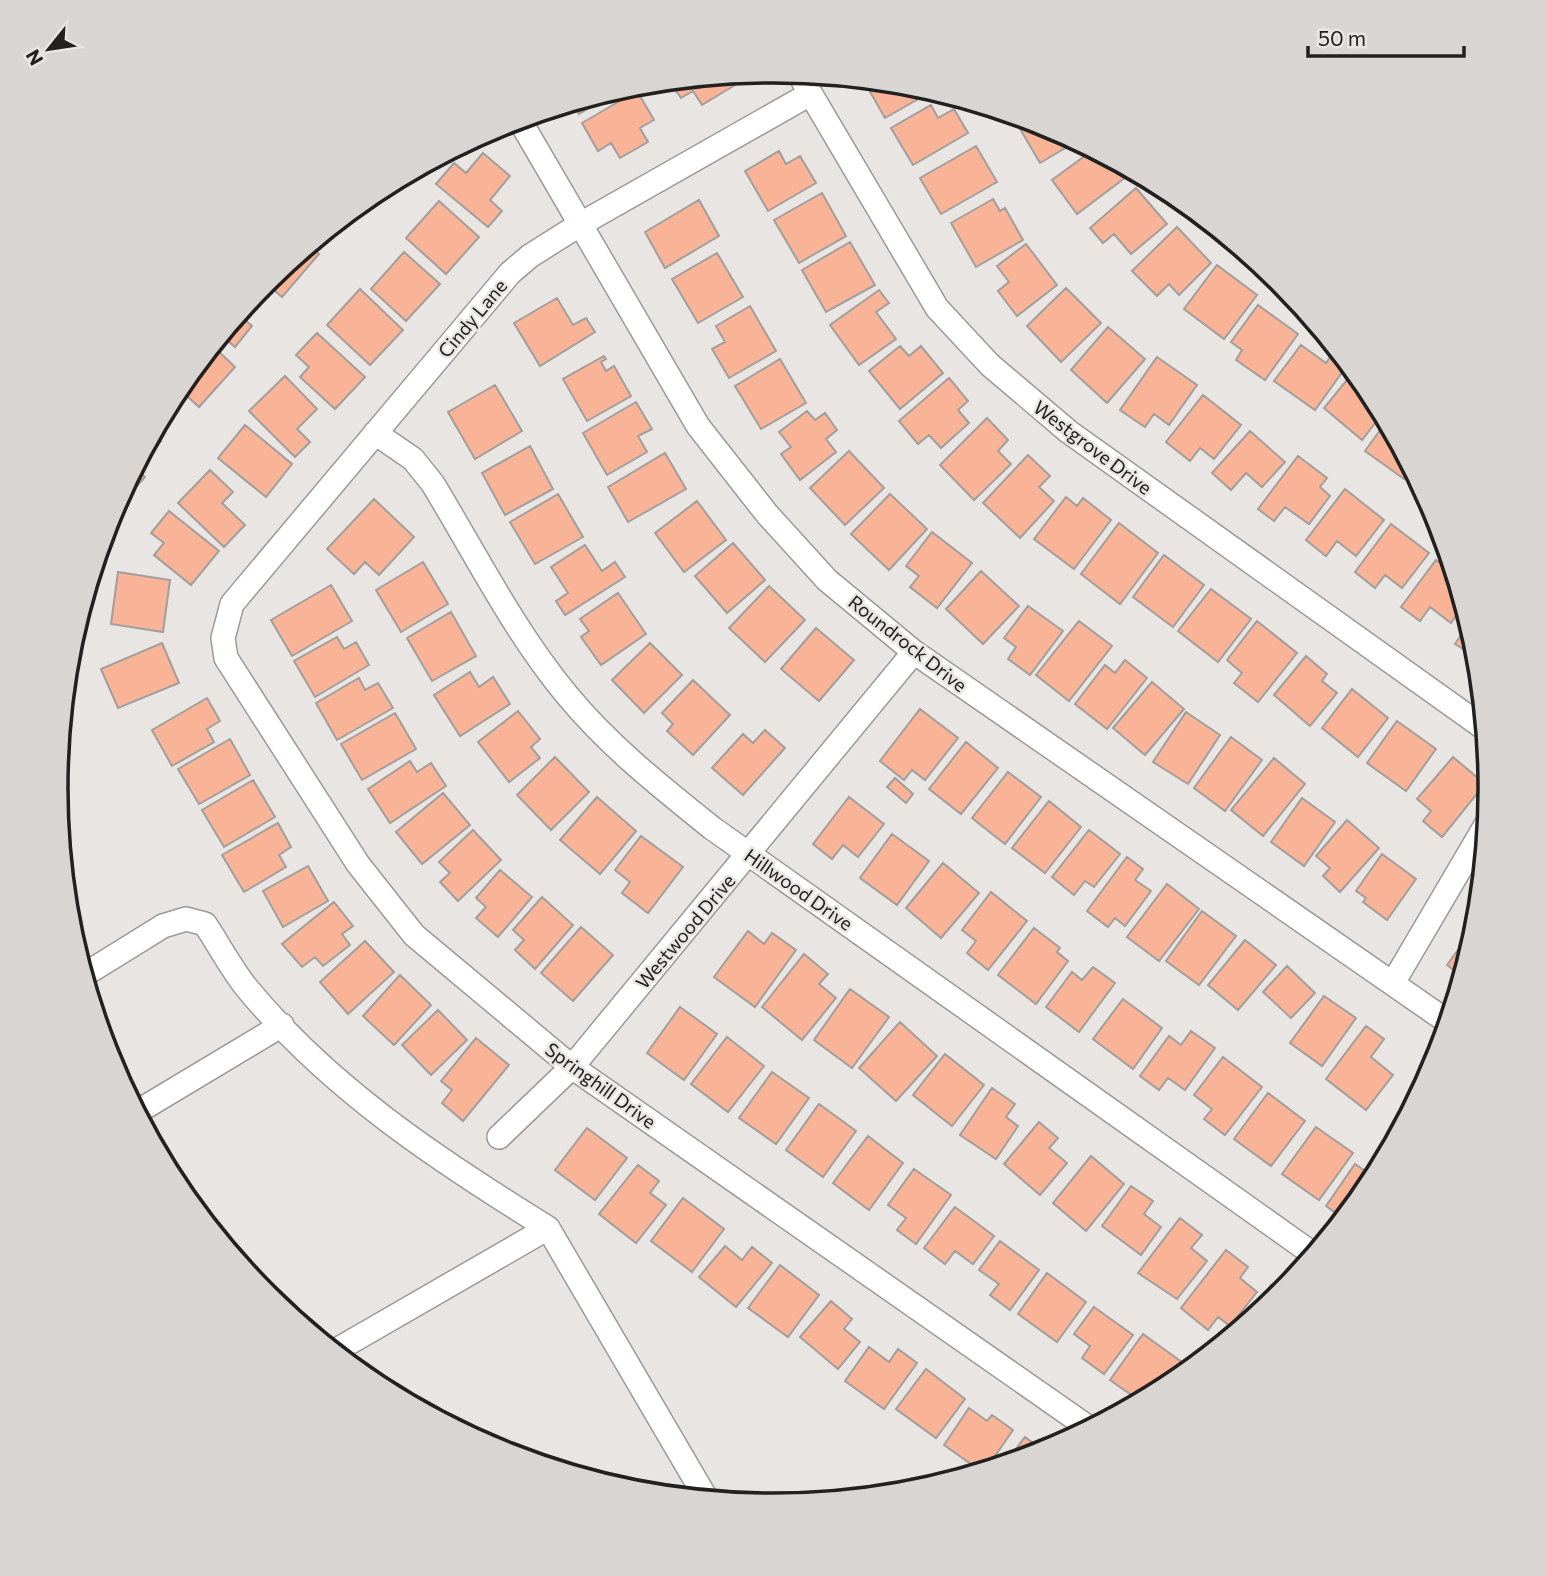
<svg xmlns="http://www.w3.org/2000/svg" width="1546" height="1576" font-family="Commissioner,sans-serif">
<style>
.building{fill:#f9b498;stroke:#a29e9c;stroke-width:2}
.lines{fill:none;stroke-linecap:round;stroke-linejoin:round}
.street-casing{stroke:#9d9997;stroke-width:26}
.street{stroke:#fff;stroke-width:23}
.labels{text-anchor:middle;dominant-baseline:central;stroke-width:5;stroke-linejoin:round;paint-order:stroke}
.street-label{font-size:19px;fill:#222120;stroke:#e9e5e3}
.rim{fill:none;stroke:#222120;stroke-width:3.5}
</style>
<rect width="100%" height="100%" fill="#e9e5e3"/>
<path class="building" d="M755,73L702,105L693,91L681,98L674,88L685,80Z
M882,83L913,85L923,88L927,94L885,118L869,90Z
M623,88L579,114L572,103Z
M637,91L654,120L640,128L648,142L620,158L611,143L598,151L582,123Z
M931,105L938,118L954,109L968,133L913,165L891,128Z
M1030,120L1048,126L1077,141L1040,163L1019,127Z
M976,146L997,182L941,214L920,178Z
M1093,150L1115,162L1126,177L1077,214L1052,180Z
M779,151L786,164L800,156L816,183L768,211L745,171Z
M483,153L510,176L490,200L502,211L488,227L436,184L454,163L466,173Z
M1136,188L1167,224L1131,254L1114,234L1103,243L1090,228Z
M822,193L846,236L799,263L774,220Z
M993,199L1000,211L1005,208L1023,240L976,267L951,223Z
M699,200L719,236L665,268L645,232Z
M439,201L479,237L446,274L406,238Z
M1177,227L1211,263L1179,295L1169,284L1157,296L1132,271Z
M850,242L875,285L826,312L802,270Z
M1026,244L1057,285L1017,316L998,291L1009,282L997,266Z
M310,245L319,254L282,297L265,282Z
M404,252L440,284L406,321L371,289Z
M717,253L743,297L698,323L672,279Z
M1217,265L1257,295L1224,339L1184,309Z
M1066,288L1101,323L1061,362L1027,326Z
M260,289L239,315L252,326L235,347L221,335Z
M360,289L403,330L370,365L327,325Z
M879,290L889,303L876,312L896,339L859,365L830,325Z
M557,298L573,325L586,318L595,332L540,366L514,323Z
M1258,305L1298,334L1265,380L1236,360L1242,350L1231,342Z
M750,306L776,351L729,378L712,349L725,342L716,326Z
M1108,327L1145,359L1107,403L1071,370Z
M317,333L365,377L335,409L300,377L309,367L296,355Z
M1301,345L1326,363L1335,350L1348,364L1315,410L1274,381Z
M213,346L235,367L199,407L178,388Z
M900,346L909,356L921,346L943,373L900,409L869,371Z
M604,356L606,359L601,362L606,371L614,366L631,396L587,421L563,379Z
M1157,357L1197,385L1169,425L1154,414L1145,427L1120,410Z
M780,359L806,403L761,429L735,386Z
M1354,371L1369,390L1382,414L1362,440L1324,408Z
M285,376L317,409L297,429L310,442L295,457L249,411Z
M949,378L968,401L958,410L969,423L941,448L929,435L918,444L899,421Z
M495,385L522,431L475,459L448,412Z
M1203,395L1241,425L1214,459L1200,448L1190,461L1166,442Z
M636,402L652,429L638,436L647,452L607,475L583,433Z
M807,411L815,420L825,413L837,430L826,439L836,452L800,480L781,454L791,447L779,432Z
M987,418L1008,440L998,451L1011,464L974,500L940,465Z
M1386,422L1412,469L1404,479L1365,451Z
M245,425L292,464L266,497L218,458Z
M1250,431L1285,462L1262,487L1246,473L1231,490L1212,473Z
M153,434L161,441L146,459L142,455Z
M530,446L553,489L505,515L482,473Z
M849,451L884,488L845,525L810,488Z
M665,453L686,489L628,522L608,487Z
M1028,455L1050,476L1039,487L1054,501L1020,538L983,503Z
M1298,456L1327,478L1320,487L1330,496L1309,524L1285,507L1274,521L1258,509Z
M135,468L145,477L109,517L111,513Z
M210,470L233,492L222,503L245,525L224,547L178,503Z
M1345,489L1384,520L1356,556L1337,541L1326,556L1306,540Z
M558,494L583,537L535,564L510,522Z
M890,494L927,529L889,570L851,534Z
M1066,497L1077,506L1083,498L1111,520L1074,569L1034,539Z
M374,499L414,537L379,575L365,562L354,574L327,549Z
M697,501L726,540L684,572L655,533Z
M169,511L219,551L191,585L154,555L164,543L151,533Z
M1119,523L1158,553L1120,604L1081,574Z
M1391,524L1429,553L1402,588L1385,575L1375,588L1355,572Z
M932,532L972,563L937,608L910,587L919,576L906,566Z
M733,543L765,580L727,613L695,576Z
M585,545L602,571L615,562L625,577L565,615L556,601L568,593L551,567Z
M1164,555L1204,585L1173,627L1133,597Z
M1436,560L1453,573L1463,606L1451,623L1430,607L1420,621L1401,607Z
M423,562L448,604L401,632L376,590Z
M981,571L1019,606L983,644L946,609Z
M118,572L170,580L163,632L111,624Z
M331,585L352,621L292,656L271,620Z
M769,586L805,620L765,662L729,628Z
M1211,589L1251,619L1218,662L1178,631Z
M618,593L646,634L601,665L581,637L589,631L580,619Z
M1028,606L1063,631L1030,675L1008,659L1016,647L1004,638Z
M451,612L476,656L432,681L407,638Z
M1079,621L1112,646L1069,701L1036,675Z
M1257,621L1297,653L1258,702L1234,683L1242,673L1227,660Z
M1469,623L1476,649L1474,656L1455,644Z
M816,628L854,660L819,701L781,669Z
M337,637L344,649L356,642L369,665L315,697L294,661Z
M162,643L179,683L118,708L101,669Z
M650,643L682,675L644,713L612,680Z
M1306,656L1327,674L1322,681L1337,693L1310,726L1274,695Z
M1125,660L1147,678L1107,729L1075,704L1105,665L1115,673Z
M470,672L479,687L493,677L510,704L460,736L434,695Z
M359,678L365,690L378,683L393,708L337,740L316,703Z
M693,680L730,715L693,755L667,731L673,724L662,713Z
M1152,682L1184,709L1145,755L1113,728Z
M1352,689L1388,718L1358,757L1322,728Z
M207,698L220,721L207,729L214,742L172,766L152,730Z
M920,709L958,738L925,780L912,770L904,780L880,761Z
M518,711L540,739L531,747L540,758L509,782L478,742Z
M1186,712L1220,735L1188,784L1153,762Z
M395,713L416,749L362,780L341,744Z
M1397,721L1436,749L1406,791L1367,763Z
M765,730L785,748L743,795L712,768L743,734L753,743Z
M1231,737L1262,760L1225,811L1194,788Z
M230,739L250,775L199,804L178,769Z
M966,742L998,768L961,814L929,789Z
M555,757L589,792L551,830L517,795Z
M1453,757L1485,784L1442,837L1423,821L1431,811L1417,799Z
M1274,758L1305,784L1263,836L1231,810Z
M410,761L417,772L431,763L446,786L390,823L368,789Z
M1008,772L1041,797L1005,844L972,818Z
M895,778L913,794L906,803L887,787Z
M253,780L275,817L224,847L202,810Z
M443,793L470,825L422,864L396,832Z
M597,797L636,831L600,874L560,840Z
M849,797L884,824L858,857L843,845L832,859L813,844Z
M1302,798L1335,822L1304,866L1271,842Z
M1049,801L1081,827L1045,873L1012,848Z
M1347,820L1379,848L1340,892L1323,876L1330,868L1316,856Z
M278,823L291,847L279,855L286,867L244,892L222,855Z
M473,830L501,860L458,901L440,882L450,873L439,862Z
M1089,830L1120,854L1094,887L1085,881L1074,895L1052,877Z
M892,834L929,861L897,905L860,878Z
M641,836L683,867L648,913L622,893L630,882L615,870Z
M1382,854L1416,879L1387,920L1363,902L1366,898L1356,891Z
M1127,857L1143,869L1135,880L1151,891L1125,926L1115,918L1108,927L1087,911Z
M943,863L979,893L941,938L906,908Z
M308,866L328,901L283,927L263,891Z
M500,870L532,897L498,937L476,918L486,907L476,898Z
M1167,884L1199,909L1159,961L1127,937Z
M991,892L1027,921L988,970L967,953L976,941L962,930Z
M542,897L573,925L535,969L515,950L524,940L513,930Z
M334,902L353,926L342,934L350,945L323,966L315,957L302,967L282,944Z
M1202,911L1236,936L1199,985L1166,961Z
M1476,925V928L1462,976L1447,965Z
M581,927L613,955L573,1001L541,973Z
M1034,928L1060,948L1057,952L1068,961L1036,1004L998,975Z
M748,931L764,944L772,933L796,950L755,1007L714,977Z
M1245,940L1276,965L1238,1010L1208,985Z
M365,941L394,972L348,1014L320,982Z
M804,954L828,974L819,984L836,998L802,1040L762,1007Z
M1287,966L1315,993L1291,1018L1263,992Z
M1093,967L1115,983L1079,1032L1046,1007L1072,972L1082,980Z
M400,975L431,1005L394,1045L363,1016Z
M850,989L889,1017L852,1068L814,1040Z
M1324,996L1356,1018L1322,1066L1290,1043Z
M1123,999L1162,1028L1133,1069L1093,1039Z
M680,1007L717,1034L684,1080L647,1053Z
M438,1010L467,1040L431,1075L402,1045Z
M900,1022L937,1056L896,1101L859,1068Z
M1366,1026L1384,1039L1371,1057L1393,1075L1366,1110L1326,1079Z
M1191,1031L1215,1048L1185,1090L1168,1078L1159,1090L1140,1076L1169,1036L1181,1045Z
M727,1037L764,1066L728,1112L691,1084Z
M476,1038L509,1065L463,1121L442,1103L452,1090L441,1081Z
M945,1054L984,1085L952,1126L913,1095Z
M1223,1057L1262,1087L1225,1135L1204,1119L1212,1109L1194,1095Z
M772,1072L809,1098L776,1144L739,1118Z
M992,1088L1015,1104L1006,1117L1018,1126L996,1159L960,1135Z
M1268,1093L1305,1121L1271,1166L1234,1139Z
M819,1104L856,1131L823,1177L786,1150Z
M1039,1122L1058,1138L1049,1148L1067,1163L1040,1195L1004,1164Z
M1316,1127L1353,1153L1319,1200L1282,1174Z
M587,1128L627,1158L595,1200L555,1170Z
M868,1136L903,1163L869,1210L833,1183Z
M1091,1156L1124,1184L1086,1231L1053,1203Z
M1355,1164L1374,1177L1343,1218L1326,1206Z
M638,1165L659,1181L650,1193L666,1205L636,1243L599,1214Z
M914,1169L951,1195L916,1244L897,1230L906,1218L888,1205Z
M1131,1186L1153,1201L1144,1214L1161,1227L1141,1255L1102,1226Z
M683,1198L724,1229L692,1272L651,1241Z
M955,1207L994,1236L973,1264L955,1251L945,1264L924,1248Z
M1180,1218L1202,1235L1191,1248L1207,1261L1177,1299L1138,1273Z
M1000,1241L1039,1270L1010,1310L990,1295L999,1284L979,1270Z
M725,1246L742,1260L752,1247L772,1263L736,1307L699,1277Z
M1226,1250L1248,1267L1240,1278L1257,1292L1230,1326L1218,1317L1208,1330L1181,1308Z
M780,1265L819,1295L788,1337L748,1308Z
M1047,1273L1086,1302L1057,1342L1018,1314Z
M1271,1285L1282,1292L1245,1323Z
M831,1301L852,1319L844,1329L860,1342L838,1369L800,1337Z
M1094,1307L1133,1335L1104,1374L1082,1358L1090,1346L1074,1334Z
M1143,1334L1183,1363L1165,1387L1140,1401L1110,1380Z
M869,1347L889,1362L898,1349L917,1363L884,1409L845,1381Z
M926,1369L965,1399L936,1438L896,1409Z
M969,1408L987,1421L992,1415L1013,1430L986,1469L981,1471L944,1445Z
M1025,1437L1044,1451L1005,1463Z"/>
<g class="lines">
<g class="street-casing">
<path id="street" d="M799,74L937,308L990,365L1069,432L1484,728
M810,94L579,225L530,256L510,273L232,604L223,638L226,658L358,864L414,935L572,1067L1089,1428
M519,119L698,426L767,514L827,580L914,652L1448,1022
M375,433L413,459L433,484C476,555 514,631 567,695C609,746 661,787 712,828L1313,1254
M84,975L163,926L186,919L205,924C219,945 231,968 246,987C329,1088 438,1160 548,1228
M1393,983L1487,823
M137,1112L282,1025
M499,1137L572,1067L914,652
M335,1351L548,1228L706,1498"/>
</g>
<use href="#street" class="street"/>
</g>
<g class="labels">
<g class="street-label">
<text transform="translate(472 318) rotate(-50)">Cindy Lane</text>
<text transform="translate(1093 447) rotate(37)">Westgrove Drive</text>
<text transform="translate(908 643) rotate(38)">Roundrock Drive</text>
<text transform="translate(799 889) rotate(35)">Hillwood Drive</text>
<text transform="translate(685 931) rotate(-50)">Westwood Drive</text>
<text transform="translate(601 1085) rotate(36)">Springhill Drive</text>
</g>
</g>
<path d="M0 0H1546V1576H0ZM68 788a705 705 0 1 1 1410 0a705 705 0 1 1-1410 0Z" fill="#d9d5d3" fill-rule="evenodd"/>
<path class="rim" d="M68 788a705 705 0 1 1 1410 0a705 705 0 1 1-1410 0Z"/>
<g transform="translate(49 49) rotate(240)" stroke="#e9e5e3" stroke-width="5" paint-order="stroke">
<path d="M0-5L12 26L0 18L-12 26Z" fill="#222120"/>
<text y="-10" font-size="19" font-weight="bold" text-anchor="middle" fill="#222120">N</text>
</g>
<path d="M1308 46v10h156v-10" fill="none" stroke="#222120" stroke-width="3.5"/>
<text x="1318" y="46" font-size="21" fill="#222120" stroke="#e9e5e3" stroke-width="5" paint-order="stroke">50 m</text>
</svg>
